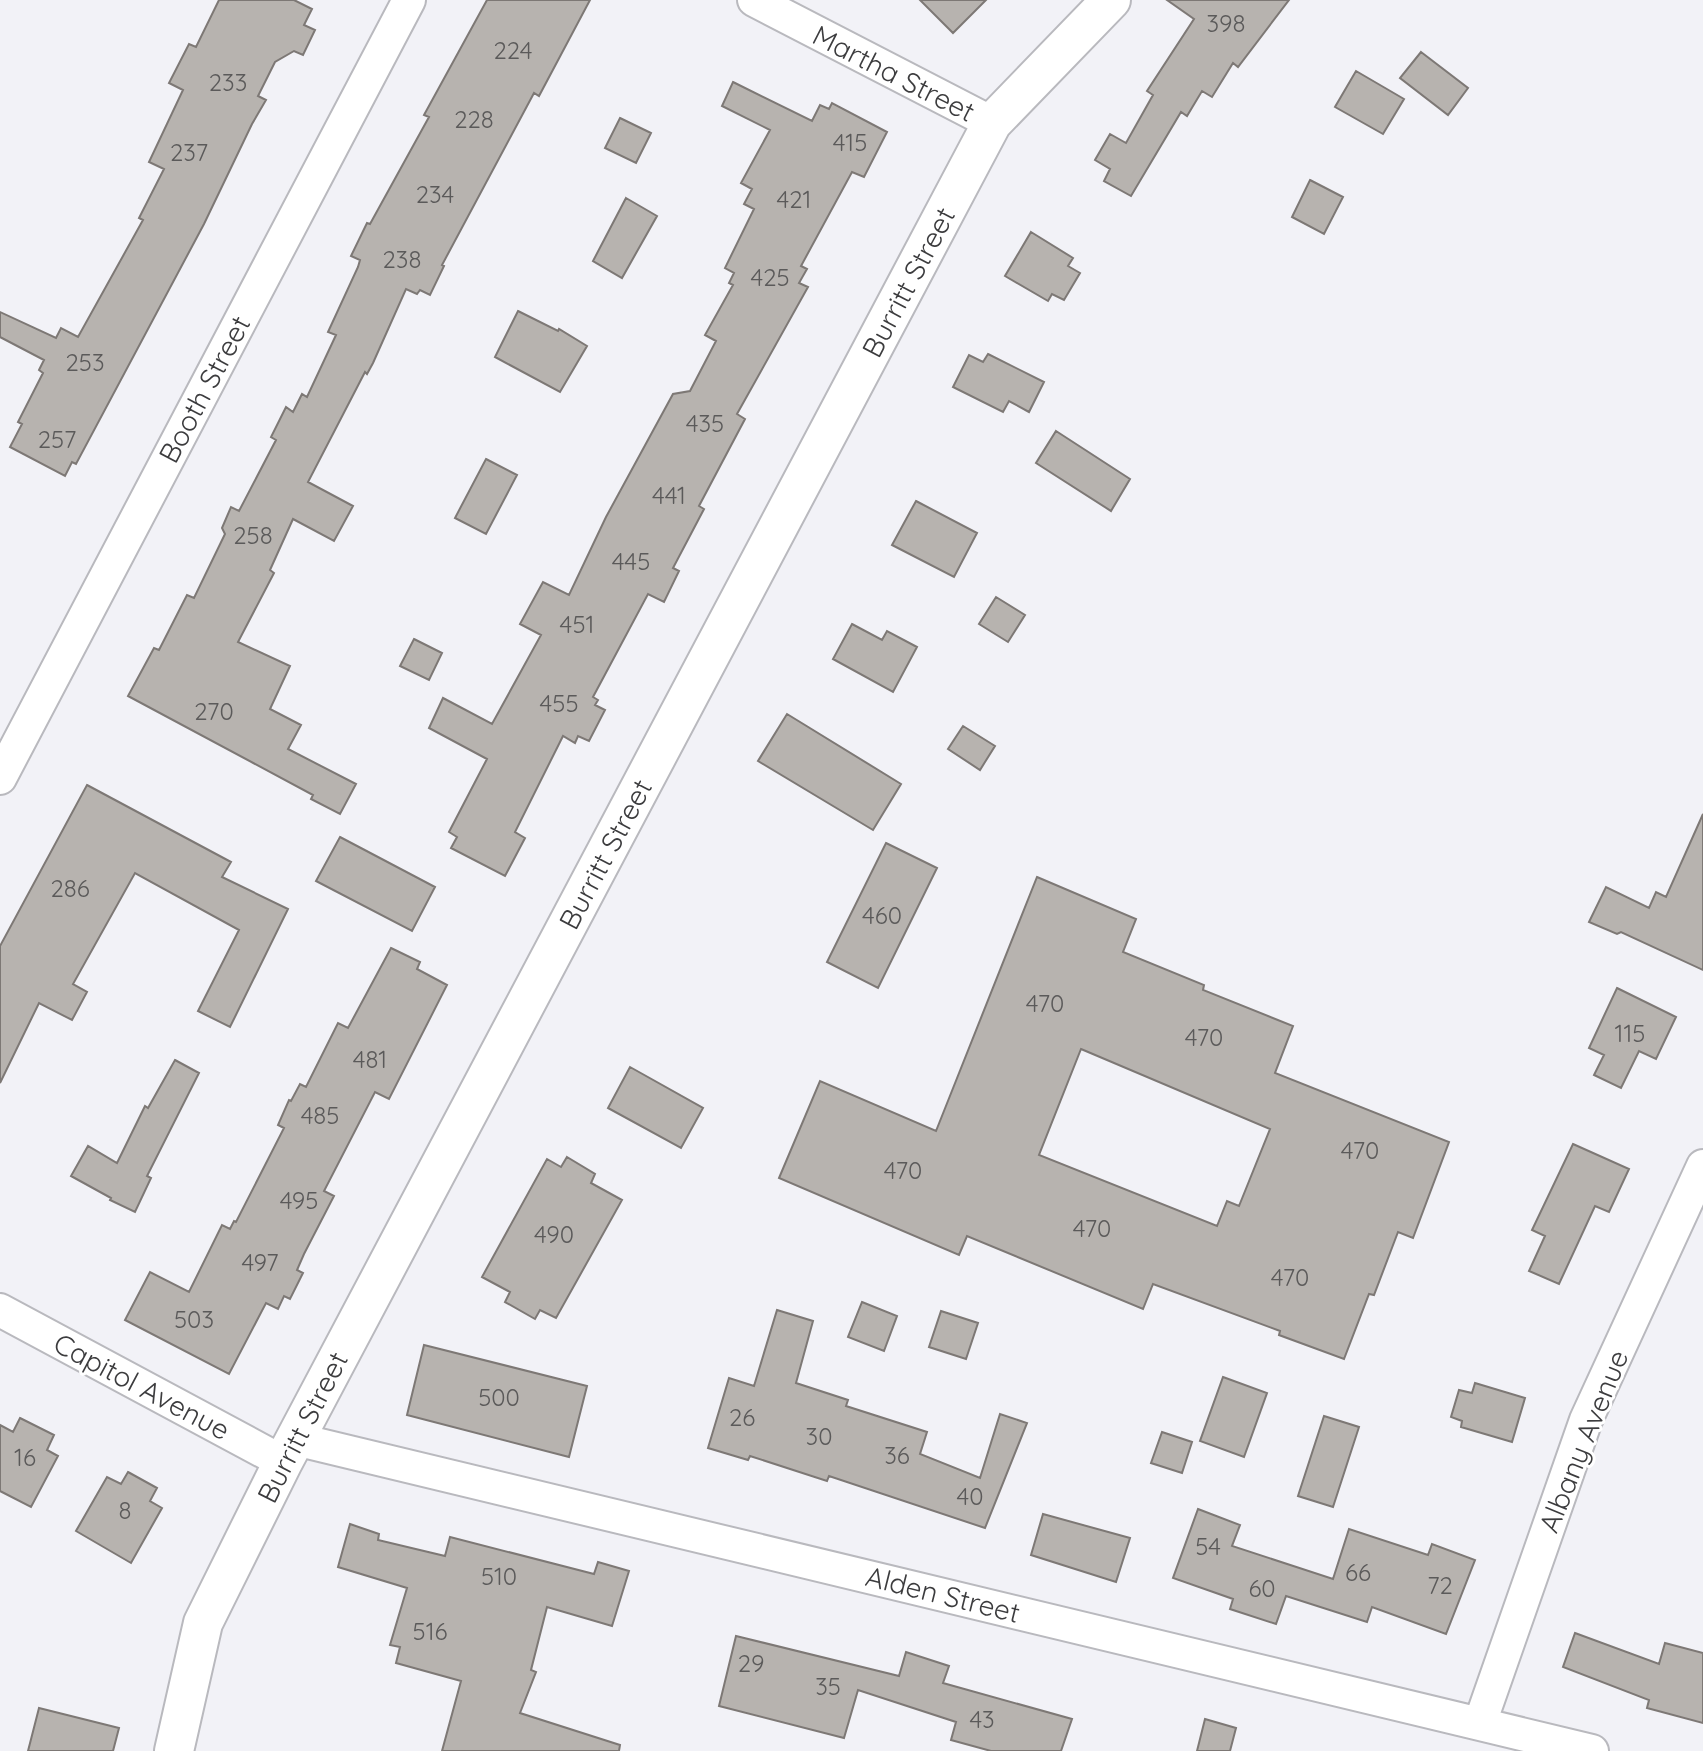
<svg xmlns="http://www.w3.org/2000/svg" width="1703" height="1751" font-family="Quicksand,sans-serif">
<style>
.building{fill:#b7b3af;stroke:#7d7875;stroke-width:2;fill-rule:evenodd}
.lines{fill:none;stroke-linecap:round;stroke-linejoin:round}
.minor-casing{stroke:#b9b9be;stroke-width:36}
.tertiary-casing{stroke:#b9b9be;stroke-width:42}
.minor{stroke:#fff;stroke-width:32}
.tertiary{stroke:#fff;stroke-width:38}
.labels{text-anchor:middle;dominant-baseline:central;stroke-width:6;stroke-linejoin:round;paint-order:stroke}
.number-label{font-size:24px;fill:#5b5a5a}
.street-label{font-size:28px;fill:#3c3c3e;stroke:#fff}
</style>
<rect width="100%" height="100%" fill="#f2f2f7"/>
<path class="building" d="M219,0H294L312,9L304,25L315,30L303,55L294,51L275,62L258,96L266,100L252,124L204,224L76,464L72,462L65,476L10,447L22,424L18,422L43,373L39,370L44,360L0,337V312L56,338L61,328L78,337L143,220L139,218L164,169L149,162L183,90L169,83L189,44L196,47Z
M487,0H590L539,96L534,93L442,265L444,266L430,295L420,290L417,294L406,289L373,363L367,374L365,372L308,482L353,506L334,541L293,519L270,570L274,573L238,642L290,666L270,709L301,725L288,749L356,784L340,814L311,799L313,795L128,696L154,648L159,650L187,595L194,598L225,534L222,528L231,507L239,511L276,440L271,437L286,407L293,412L302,394L307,397L336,335L328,332L358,267L360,260L351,256L367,223L370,224L429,117L424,115Z
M920,0H986L953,33Z
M1167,0H1289L1238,67L1233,63L1212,97L1202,91L1187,116L1181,112L1131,196L1104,181L1110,169L1095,160L1110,134L1126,143L1153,95L1147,91L1194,19Z
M1421,52L1468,88L1448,115L1400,78Z
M1356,71L1404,99L1383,134L1335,107Z
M733,82L812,121L820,105L829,109L832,103L887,132L864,177L852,172L801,266L807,269L799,283L808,287L737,414L745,419L699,506L704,509L673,568L679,571L664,602L648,594L593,697L598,700L595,705L605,710L589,741L578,736L575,743L563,736L515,832L525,838L505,876L451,848L457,837L449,832L487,759L429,728L443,698L492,724L541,635L520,624L543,582L569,595L606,517L673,394L690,391L716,341L705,335L733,285L729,283L734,273L725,268L754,209L744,204L752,189L741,183L770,130L722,106Z
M620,118L651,133L636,163L605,148Z
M1310,180L1343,197L1324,234L1292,217Z
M626,198L657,216L622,278L593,261Z
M1031,232L1073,258L1068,266L1080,273L1064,300L1052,294L1048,301L1005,276Z
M518,311L558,331L559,329L587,346L560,392L495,357Z
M988,354L1044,382L1029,412L1009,401L1003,412L953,387L969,355L983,362Z
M1056,431L1130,479L1111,511L1036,463Z
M486,459L517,475L486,534L455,518Z
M916,501L977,533L954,577L892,545Z
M996,597L1025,615L1008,642L979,624Z
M852,624L882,640L887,631L917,647L893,692L833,659Z
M414,639L442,653L429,680L400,666Z
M787,714L901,784L873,830L758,761Z
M963,726L995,746L980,770L948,749Z
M87,785L231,862L222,877L288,909L230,1027L198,1011L239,930L135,873L73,984L87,992L72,1020L39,1003L0,1083V946Z
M1703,814V970L1621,932L1617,934L1589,922L1606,887L1649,908L1656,892L1666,897Z
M340,837L435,887L412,931L316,881Z
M886,843L937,868L878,988L827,962Z
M1037,877L1136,919L1123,952L1204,985L1203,990L1293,1026L1275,1073L1449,1142L1413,1238L1398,1232L1374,1295L1369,1294L1344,1359L1279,1335L1280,1331L1153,1284L1143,1309L967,1236L959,1255L779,1178L820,1081L936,1131ZM1081,1049L1270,1129L1239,1206L1227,1201L1217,1226L1039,1155Z
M391,948L420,962L417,969L447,985L389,1099L375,1092L324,1191L334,1196L304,1254L297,1270L303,1273L290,1299L284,1296L278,1309L266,1303L229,1374L125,1320L150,1272L189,1292L222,1225L230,1229L234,1221L236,1222L284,1128L278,1125L289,1100L291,1101L300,1084L306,1087L338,1023L348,1028Z
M1617,988L1676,1017L1656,1059L1639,1051L1621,1088L1594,1075L1604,1055L1589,1048Z
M175,1060L199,1073L147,1176L151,1178L135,1212L110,1200L111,1198L71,1176L88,1146L117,1163L145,1106L148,1108Z
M630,1067L703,1108L681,1148L608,1108Z
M1573,1144L1629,1169L1609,1212L1595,1206L1559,1284L1529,1271L1545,1236L1532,1230Z
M567,1157L595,1174L591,1183L622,1200L556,1318L540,1310L535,1319L505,1302L510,1292L482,1277L547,1159L561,1167Z
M862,1302L897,1316L884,1351L848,1337Z
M777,1310L813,1321L796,1383L848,1400L846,1406L927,1432L920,1454L980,1478L1000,1414L1027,1423L985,1528L829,1476L827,1481L750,1456L748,1460L708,1448L729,1378L754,1386Z
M941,1311L978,1323L966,1359L929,1347Z
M424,1345L587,1386L569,1457L407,1415Z
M1223,1377L1267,1393L1244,1457L1200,1441Z
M1475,1383L1525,1398L1512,1442L1461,1427L1462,1421L1451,1417L1459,1390L1472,1393Z
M1324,1416L1359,1427L1333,1507L1298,1496Z
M20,1418L54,1435L47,1450L58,1456L31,1507L0,1491V1425L13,1432Z
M1162,1432L1192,1442L1182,1473L1151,1463Z
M128,1472L157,1488L150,1501L162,1508L131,1563L76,1531L107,1477L121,1484Z
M1198,1509L1240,1525L1232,1546L1333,1579L1349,1529L1428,1555L1432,1544L1475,1560L1446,1634L1372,1607L1367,1622L1286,1596L1276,1624L1230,1609L1233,1599L1173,1578Z
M1043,1514L1130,1538L1116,1582L1031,1555Z
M350,1524L379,1534L378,1540L445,1556L450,1537L594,1574L598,1562L629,1571L612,1626L547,1607L531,1670L536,1672L520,1713L620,1745L619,1751H442L461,1681L396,1663L400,1647L390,1645L407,1588L338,1567Z
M1575,1633L1659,1664L1665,1643L1703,1653V1723L1647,1708L1649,1700L1563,1667Z
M736,1636L899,1676L906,1652L949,1666L943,1683L1072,1719L1061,1751H991L951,1740L956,1722L858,1690L844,1738L719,1706Z
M39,1708L119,1728L113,1751H28Z
M1205,1719L1236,1728L1230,1751H1197Z"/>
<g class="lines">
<g class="minor-casing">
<path id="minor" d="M754,0L992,123
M0,778L409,0
M0,1310L283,1462
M295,1439L1592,1751
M1480,1723L1586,1420L1703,1166"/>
</g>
<g class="tertiary-casing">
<path id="tertiary" d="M174,1751L203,1623L283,1462L992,123L1111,0"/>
</g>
<use href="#minor" class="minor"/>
<use href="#tertiary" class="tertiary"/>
</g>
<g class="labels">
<g class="number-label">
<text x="1226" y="23">398</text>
<text x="513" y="50">224</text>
<text x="228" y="82">233</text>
<text x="474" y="119">228</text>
<text x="850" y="142">415</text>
<text x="189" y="152">237</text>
<text x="435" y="194">234</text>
<text x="794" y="199">421</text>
<text x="402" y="259">238</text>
<text x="770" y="277">425</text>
<text x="85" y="362">253</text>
<text x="705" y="423">435</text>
<text x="57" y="439">257</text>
<text x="669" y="495">441</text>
<text x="253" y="535">258</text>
<text x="631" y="561">445</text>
<text x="577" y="624">451</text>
<text x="559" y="703">455</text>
<text x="214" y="711">270</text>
<text x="70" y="888">286</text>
<text x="882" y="915">460</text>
<text x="1045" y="1003">470</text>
<text x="1630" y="1033">115</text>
<text x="1204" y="1037">470</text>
<text x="370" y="1059">481</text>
<text x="320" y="1115">485</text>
<text x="1360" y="1150">470</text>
<text x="903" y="1170">470</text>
<text x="299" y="1200">495</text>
<text x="1092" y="1228">470</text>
<text x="554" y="1234">490</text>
<text x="260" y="1262">497</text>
<text x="1290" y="1277">470</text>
<text x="194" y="1319">503</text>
<text x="499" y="1397">500</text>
<text x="742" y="1417">26</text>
<text x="819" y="1436">30</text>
<text x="897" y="1455">36</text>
<text x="25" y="1457">16</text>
<text x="970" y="1496">40</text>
<text x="125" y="1510">8</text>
<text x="1208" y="1546">54</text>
<text x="1358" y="1572">66</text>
<text x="499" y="1576">510</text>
<text x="1440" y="1585">72</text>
<text x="1262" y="1588">60</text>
<text x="430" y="1631">516</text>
<text x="751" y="1663">29</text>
<text x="828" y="1686">35</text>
<text x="982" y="1719">43</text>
</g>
<g class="street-label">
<text transform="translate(894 73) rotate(27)">Martha Street</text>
<text transform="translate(908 282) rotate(-62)">Burritt Street</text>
<text transform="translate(204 389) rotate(-62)">Booth Street</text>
<text transform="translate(605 854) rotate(-62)">Burritt Street</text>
<text transform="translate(142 1386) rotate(28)">Capitol Avenue</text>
<text transform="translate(302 1427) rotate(-63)">Burritt Street</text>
<text transform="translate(1583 1441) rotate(-68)">Albany Avenue</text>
<text transform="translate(943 1594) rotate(14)">Alden Street</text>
</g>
</g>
</svg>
